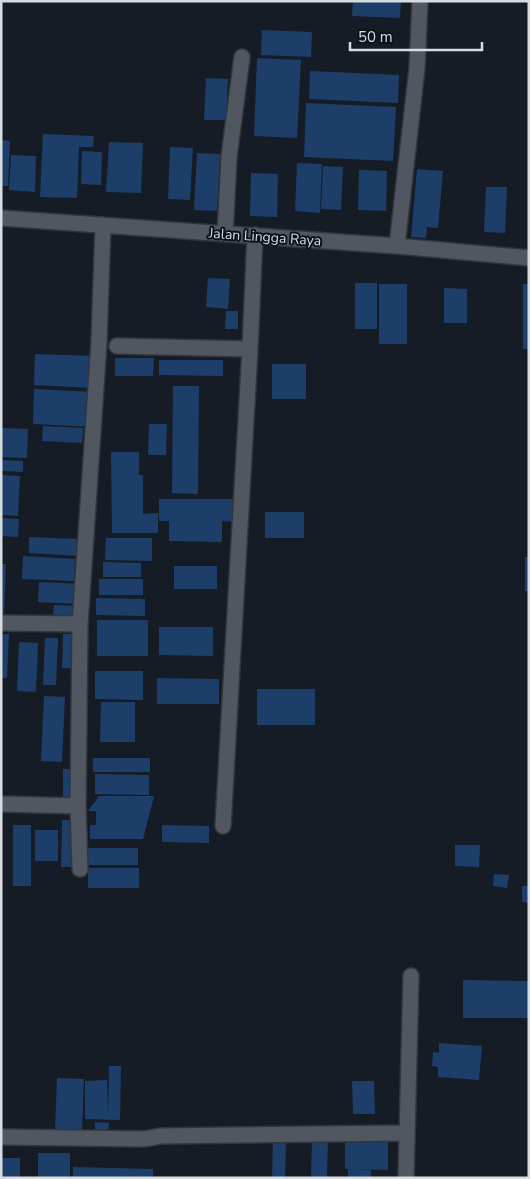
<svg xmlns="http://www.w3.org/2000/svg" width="530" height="1179" font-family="'Nunito Sans',sans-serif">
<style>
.building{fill:#1d3e69}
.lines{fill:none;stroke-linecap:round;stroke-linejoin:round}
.minor-casing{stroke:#32363c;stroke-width:18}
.minor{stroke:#505761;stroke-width:15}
.labels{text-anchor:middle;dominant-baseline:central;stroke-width:4;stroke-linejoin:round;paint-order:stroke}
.street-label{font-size:14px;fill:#d7dce1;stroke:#0e131b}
</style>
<rect width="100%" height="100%" fill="#161c25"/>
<path class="building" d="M353,1H401L400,18L352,16Z
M262,30L312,32L311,57L261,55Z
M257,58L301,60L297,138L254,136Z
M310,71L399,75L398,103L309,99Z
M206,78L228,79L226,120H204Z
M306,103L396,107L393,161L304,157Z
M43,134L94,136L93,147H79L77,198L40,197Z
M1,140L10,141L8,186H1Z
M109,142L143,143L141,193L106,192Z
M170,147L193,148L190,200L168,199Z
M82,151L102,152L101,185L81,184Z
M197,153L220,154L217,211L194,210Z
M11,155L36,156L35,192L9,190Z
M297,163L322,164L320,213L295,211Z
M323,166L343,167L341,210L321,209Z
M417,169L443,171L438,228L427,227L426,238L411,237Z
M359,170L387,171L386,211L358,210Z
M251,173L278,174L277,217L250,216Z
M486,187H507L505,233L484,232Z
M208,278L230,279L228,309L206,307Z
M355,283H377V329H355Z
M379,284H407V344H379Z
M523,284H529V349H523Z
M444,288L467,289V323H444Z
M226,311H238V329H225Z
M35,354L96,356L95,388L34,385Z
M115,358H154L153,376H115Z
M159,360H223V376L159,375Z
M272,364H306V399H272Z
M173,386H199L198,494L172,493Z
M34,389L95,392L93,427L33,424Z
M149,424H167L166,455H148Z
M43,426L83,428L82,443L42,441Z
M1,428L28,429L27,458L1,457Z
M111,452H139V475H143V514L158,513V533H112Z
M1,460L23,461V472L1,471Z
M1,475L20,476L18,516L1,515Z
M159,499H239V522L222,521V542L169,541V521H159Z
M265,512H304V538H265Z
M1,518L19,519L18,537L1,536Z
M29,537L78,539L77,556L29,553Z
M106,538H152V561L105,560Z
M23,556L75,559L74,581L22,579Z
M525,557H529V591H525Z
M103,562L141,563V577H103Z
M1,564H6L4,617H1Z
M174,566H217V589H174Z
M99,579H143V595H99Z
M39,582L81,584L80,604L38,602Z
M96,598L145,599V616L96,615Z
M54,605L79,606L78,620L53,618Z
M97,620H148V656H97Z
M159,627H213V656L159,655Z
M1,634H9L7,678H1Z
M63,634H79L78,669L62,668Z
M45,638H58L56,685H43Z
M19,642L38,643L36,692L17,691Z
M95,671H143V700L95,699Z
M157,678L219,679V704H157Z
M257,689H315V725H257Z
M44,696L65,697L62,762L41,761Z
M101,702H135V742H100Z
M93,758H150V772H93Z
M63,769H75V798H63Z
M95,774L149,775V795L95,794Z
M99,796H154L143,839H90V825H96V811H88Z
M62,820H78V867H61Z
M13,825H31V886H13Z
M162,825L209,826V843L162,842Z
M35,830H58V861H35Z
M455,845H480L479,867L455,866Z
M83,848H138V865H83Z
M88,868H139V888H88Z
M494,874L509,875L507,888L493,886Z
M522,886H529V903L522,902Z
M463,980L529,981V1018H463Z
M439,1043L482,1046L479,1080L438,1077V1067L432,1066L433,1052L439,1053Z
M109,1066H121L120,1120L85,1119V1081L107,1080L108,1114Z
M57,1078L84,1079L82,1130L55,1129Z
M352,1081H374L375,1114H353Z
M95,1122L109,1123L108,1133L95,1132Z
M345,1138L388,1139V1170L345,1169Z
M273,1139H286L285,1178H272Z
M312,1140H328L327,1178H311Z
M38,1153H70V1178H38Z
M1,1158H20V1178H1Z
M73,1167L153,1169V1178H73Z
M348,1169L371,1170V1178H348Z"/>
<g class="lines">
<g class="minor-casing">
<path id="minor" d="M1,218L397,246L529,258
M225,234L229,157L242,57
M397,246L417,68L420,1
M117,346L250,349
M1,623L80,624
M1,804L78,806L80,624L99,342L103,225
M78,806L80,869
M223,826L250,349L255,235
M1,1137L144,1139L161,1136L406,1133
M406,1178L411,976"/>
</g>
<use href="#minor" class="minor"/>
</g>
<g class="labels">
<g class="street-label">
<text transform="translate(265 237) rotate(4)">Jalan Lingga Raya</text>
</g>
</g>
<rect width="530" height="1179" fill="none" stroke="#d7dce1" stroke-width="5"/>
<path d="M350 42v8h132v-8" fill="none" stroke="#d7dce1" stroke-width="2.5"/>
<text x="358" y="42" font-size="15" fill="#d7dce1" stroke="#0e131b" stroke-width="4" paint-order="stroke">50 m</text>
</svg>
